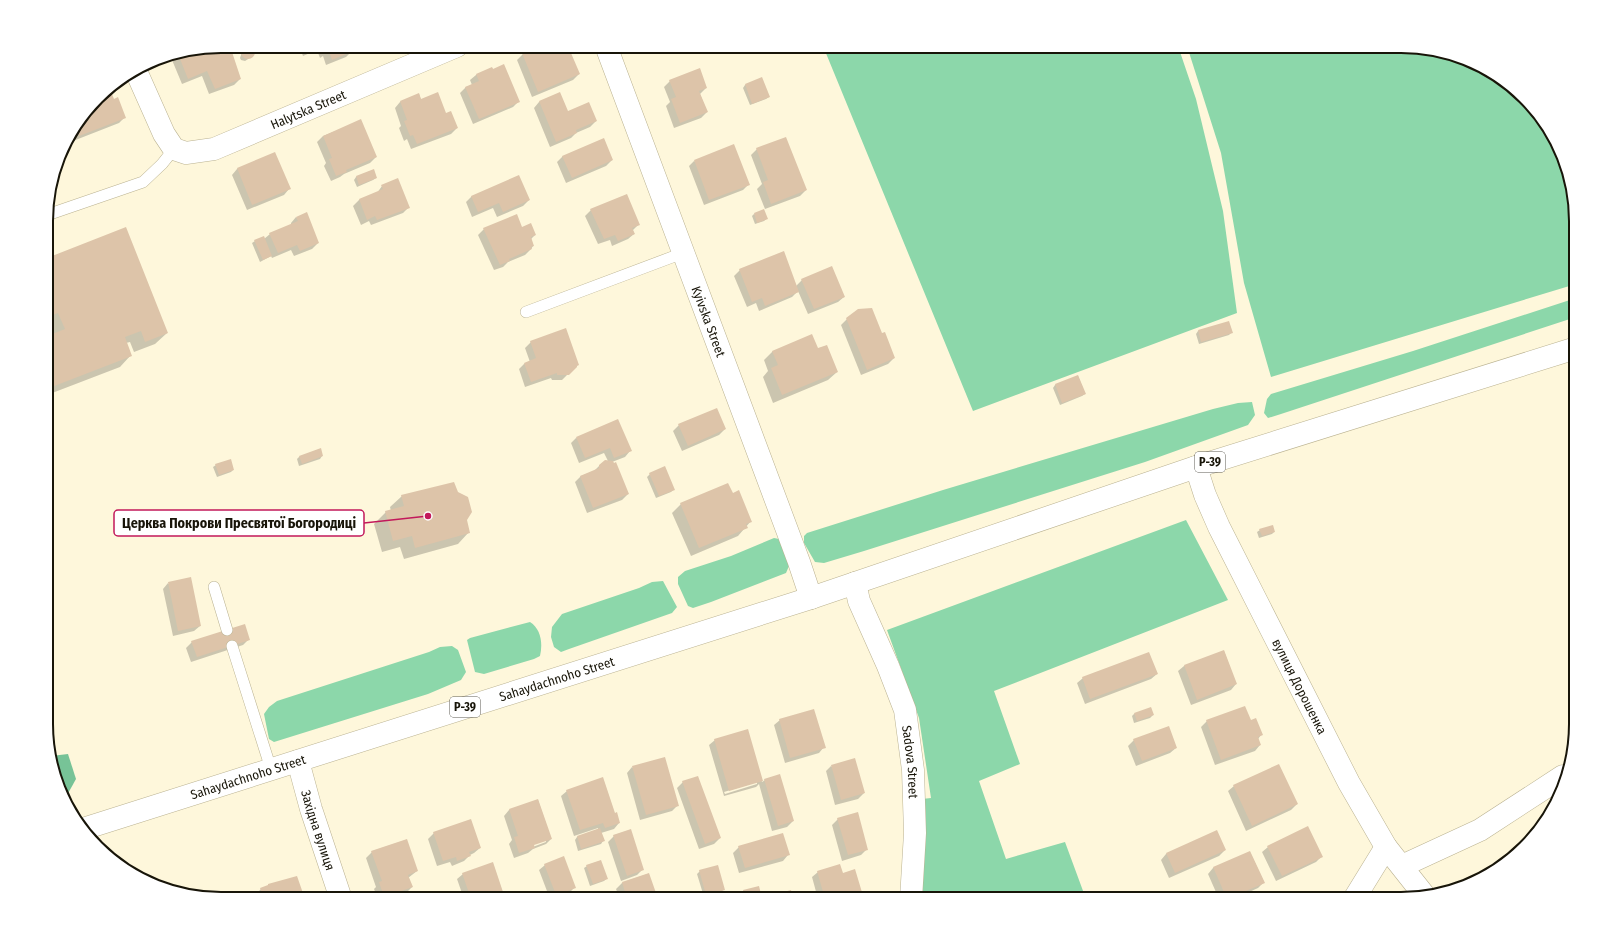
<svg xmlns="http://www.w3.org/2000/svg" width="1622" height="945" font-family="'Fira Sans Condensed',sans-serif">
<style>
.green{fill:#8cd7aa}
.forest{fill:#77c397}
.shadow{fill:#0003;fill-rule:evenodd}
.building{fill:#ddc4a9}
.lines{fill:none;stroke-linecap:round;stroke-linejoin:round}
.lane-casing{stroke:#bab291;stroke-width:12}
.street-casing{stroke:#bab291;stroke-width:23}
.primary-casing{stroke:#bab291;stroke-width:23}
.lane{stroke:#fff;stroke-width:11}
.street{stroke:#fff;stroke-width:22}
.primary{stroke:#fff;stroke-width:22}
.labels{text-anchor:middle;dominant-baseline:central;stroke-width:4;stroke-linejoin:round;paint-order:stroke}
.shield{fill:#fff;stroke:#5d5b53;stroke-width:1}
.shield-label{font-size:12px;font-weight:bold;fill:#181509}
.street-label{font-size:13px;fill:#181509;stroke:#fff}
.rim{fill:none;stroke:#181509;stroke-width:2}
.leader{fill:none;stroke:#c2185b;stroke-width:1.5}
.callout-dot{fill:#c2185b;stroke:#fff;stroke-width:1.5}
.callout{fill:#fff;stroke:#c2185b;stroke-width:1.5}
.callout-label{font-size:14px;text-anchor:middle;font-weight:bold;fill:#181509}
</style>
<rect width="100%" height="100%" fill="#fef7db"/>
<path class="green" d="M823,46H1178L1196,99L1223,211L1237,313L973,411Z
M1187,46H1401L1447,52L1488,69L1547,124L1567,165L1576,209V284L1271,377L1244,283L1221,153Z
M1576,298V317L1281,414L1268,418L1264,413L1267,399L1271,394L1413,351Z
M1252,402L1255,415L1248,425L1145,462L864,551L824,563L815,562L804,543V536L807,533L943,490L1213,409L1238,403Z
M1186,520L1228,600L994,691L1020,764L979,781L1006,859L1065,842L1086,899H919L922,799L931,798L919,718L887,630Z
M774,538L779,539L789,566L786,573L711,602L693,608L688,606L678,584V577L685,571L731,556Z
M663,581L677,607L672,613L569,649L561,652L554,647L551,637L552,627L562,614L639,588L652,582Z
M530,622C541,629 543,643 540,656L534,659L484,674L475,672L467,640L470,638Z
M452,646L458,650L466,672L461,680L428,694L274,742L269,739L264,714L269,707L277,701L429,652L440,647Z"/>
<path class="forest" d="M68,754L76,779L66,797L51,756Z"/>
<path class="shadow" d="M221,46H228L240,79L234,85L209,94L202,76L182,84L172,60L178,55Z
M247,46L251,47L254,51L253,56L245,61L241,60L240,58L243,49Z
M299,46H350L352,51L346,57L326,65L323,56L320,58L317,50L303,56Z
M550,50L579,74L573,80L532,97L517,60L523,54Z
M492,68L519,101L513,107L473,124L460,93L466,87L472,85L470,80L476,75Z
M762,79L769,97L766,99L750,105L743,88L745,85Z
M670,81L706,88L700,94L707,112L701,118L674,128L666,106L670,102L664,87Z
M108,88L113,100L125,117L119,123L73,141L71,135L105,90Z
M419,94L421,100L446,114L457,128L451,134L411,149L407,139L404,141L399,128L401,126L395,108L400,102Z
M560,94L567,112L596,121L590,127L576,133L571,138L550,147L534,108L539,102Z
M361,121L376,157L370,163L344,174L340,177L331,181L324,166L326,163L317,142L323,136Z
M757,149L806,190L800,196L765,209L757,189L762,184L751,155Z
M275,154L289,189L284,195L247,210L232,175L237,169Z
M563,156L612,160L606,166L566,183L557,162Z
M694,161L749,184L743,190L704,205L689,166Z
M373,170L376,178L373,180L357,187L354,180L356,177Z
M382,186L409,207L403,213L371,225L369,221L361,225L353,206L359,200L377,193Z
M472,196L529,200L523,206L497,217L493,208L472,217L466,202Z
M591,210L639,224L633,230L634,234L628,239L612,246L610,240L598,244L585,216Z
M754,214L767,218L764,221L755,224L752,216Z
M296,217L318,243L312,249L294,256L291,250L272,258L271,256L260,262L252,243L255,241L264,239L270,234L291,225V223Z
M522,228L535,235L530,240L533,246L531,249L525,255L508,262L503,267L494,270L478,235L484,229Z
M47,259L167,333L155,344L134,352L130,342L126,343L131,355L120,367L47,395V337L52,335L47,325Z
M740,270L796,286L802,280L844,297L838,302L808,314L798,291L792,297L759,311L756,303L747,307L734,276Z
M847,319L881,334L894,358L888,364L861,375L841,325Z
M1198,331L1231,333L1229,335L1199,344L1196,334Z
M531,342L577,365L562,380H552L551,378L525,387L519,369L524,364L530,362L525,348Z
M818,350L837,372L828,380L773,403L763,377L768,371L764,360L773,351Z
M1078,376L1085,394L1082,396L1060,405L1053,388L1055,385Z
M679,425L725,429L719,435L682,451L673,431Z
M576,438L630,451L625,457L612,462L628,494L622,500L587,513L575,482L581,476L594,471L600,465L608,461L604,453L579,463L571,443Z
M320,449L322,456L320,459L299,466L297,459L299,457Z
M216,465L233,470L231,472L217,477L213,467Z
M650,474L673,490L671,492L656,498L647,477Z
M732,494L751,521L738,536L691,556L672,513L681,504Z
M402,496L466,520L469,532L458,544L404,559L400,547L382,552L374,524L386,512L391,511L390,507Z
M1260,530L1274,532L1272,534L1259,538L1257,532Z
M168,583L200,626L194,631L173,636L163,589Z
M249,639L243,645L191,662L186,648L192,642Z
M1224,651L1236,684L1231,690L1191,705L1178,671L1184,666Z
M1157,674L1151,679L1085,704L1077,683L1083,678Z
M1151,708L1153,715L1150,718L1134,723L1132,716L1134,714Z
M780,720L824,747L819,753L785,763L774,725Z
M1207,721H1250L1261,735L1258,739L1260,745L1255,751L1215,765L1201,727Z
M747,730L762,782L765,780L793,821L787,827L772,831L759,784L756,787L724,796L709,745L715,740ZM757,782V784L725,794L724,792Z
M1134,740L1176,748L1170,753L1136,766L1128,746Z
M831,766L864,793L858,799L835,805L826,771Z
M632,767L678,805L672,811L640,820L627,773Z
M683,782L720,838L714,844L699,849L677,788Z
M1234,786L1297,804L1291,810L1246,831L1228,791Z
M567,791L615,814L619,823L614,829L601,833L603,841L601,844L578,851L575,840L577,837L598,830V828L574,836L561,796Z
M538,800L551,839L546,844L533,849L528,853L514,858L509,844L512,840L504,816L509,810ZM546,840V842L530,848L529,846Z
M838,819L867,849L861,855L842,861L832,825Z
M1216,832L1225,850L1219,856L1169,878L1161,860L1166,854Z
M434,833L480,848L474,853L470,855L464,861L452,866L450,862L437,866L428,839Z
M614,836L643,869L637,875L621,881L608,842Z
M739,847L788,855L783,861L739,873L733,853Z
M1268,847L1322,856L1316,862L1276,881L1262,852Z
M372,852L417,871L408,878L412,887L406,893L388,899H378L374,889L376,887L366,858Z
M1250,852L1264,882L1258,888L1234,899H1219L1208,874L1213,868Z
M545,865L575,887L569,893L550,899L539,870Z
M587,866L607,878L604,881L590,886L584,868Z
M700,871L724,889L721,892L704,897L697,874Z
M818,872L842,874L863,899H818L812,877Z
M463,874L503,895L499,899H464L457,879Z
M648,874L654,893L649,898L620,899L616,889L622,883Z
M261,889L304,899H256L255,895Z
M743,891L761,899H738V897Z"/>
<path class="building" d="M241 52a7 7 0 1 1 14 0a7 7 0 1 1-14 0Z
M221,46H230L241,79L215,89L207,71L188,79L178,54Z
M323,46H351L353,51L332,60L329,51L325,53Z
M540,46H550L551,49L557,46H568L580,74L538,92L522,53Z
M504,64L520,102L479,119L465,87L479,81L476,74L492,67L493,69Z
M700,68L707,88L699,91L708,112L680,123L671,99L676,97L669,80Z
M762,77L770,97L752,104L745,84Z
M109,87L114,99L118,97L126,118L79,136L76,128L105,90Z
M438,92L446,113L451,111L458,128L417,144L413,135L410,136L404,121L407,120L400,101L419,93L421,99Z
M560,92L568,111L589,102L597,121L576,130L577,133L556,142L539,101Z
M361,119L377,157L346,170L347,172L336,176L329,159L332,158L323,136Z
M786,137L807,190L771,204L763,182L768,180L756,148Z
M604,138L613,160L572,178L562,156Z
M734,144L750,185L709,200L694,160Z
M275,152L291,189L252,205L237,168Z
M374,169L377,178L359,185L356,176Z
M519,175L530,200L503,212L499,203L478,212L471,196Z
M398,178L410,208L377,220L375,216L367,220L359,199L383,189L381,185Z
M627,194L640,225L632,228L635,234L618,241L615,235L604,239L590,209Z
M764,209L768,219L757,223L754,213Z
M307,212L319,243L300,251L297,245L278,253L269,233L298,221L296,217Z
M517,214L522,227L531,223L536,235L531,237L534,246L531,247L532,249L509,259L510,261L500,265L483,228Z
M126,227L168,333L145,342L141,331L125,337L132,356L49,388L47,385V336L65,329L58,313L47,317V258Z
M264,236L272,256L263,260L254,240Z
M784,251L799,292L765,306L762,298L752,302L739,269Z
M832,266L845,297L814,309L801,279Z
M872,308L882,333L885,332L895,358L867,370L846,318L858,309Z
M1229,321L1233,333L1201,342L1198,330Z
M566,328L579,365L577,366V367L569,375H557V373L531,382L524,363L536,358L530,341Z
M812,334L818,348L827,345L838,372L782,395L771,368L778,365L772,351Z
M1078,375L1086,394L1062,403L1055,384Z
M717,408L726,429L688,446L678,424Z
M618,419L632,451L614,458L610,448L585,458L576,437Z
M321,448L323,456L302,464L299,456Z
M231,459L234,470L219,475L215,464Z
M605,460L613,461L614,463L616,462L629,494L593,508L580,476L599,468V465Z
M665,466L675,490L659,496L649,473Z
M454,482L458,492L468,497L472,512L467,520L470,533L415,548L412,536L393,541L385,511L404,506L401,495Z
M728,483L733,493L739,490L752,522L746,524L748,528L699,548L680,503Z
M1273,525L1275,532L1262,536L1259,529Z
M191,577L201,626L178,631L168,582Z
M245,624L250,640L197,657L191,641Z
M1224,650L1237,684L1197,700L1184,665Z
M1149,652L1158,674L1090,699L1082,677Z
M1245,706L1251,720L1256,718L1263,735L1258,737L1261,745L1221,760L1206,720Z
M1151,707L1154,715L1137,721L1134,713Z
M814,709L826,748L790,758L779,719Z
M1169,726L1177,748L1142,761L1133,739Z
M748,729L763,781L729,791L714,739Z
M665,757L679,806L646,815L632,766Z
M855,758L865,793L841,800L831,765Z
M1279,764L1298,804L1252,826L1233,785Z
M780,774L794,821L778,826L764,779Z
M698,776L721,838L705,844L682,781Z
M603,777L615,813L617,812L620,823L605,828L603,823L580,830L566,790Z
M538,799L552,839L534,845L535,848L519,853L514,837L518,836L509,809Z
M858,812L868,850L848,855L837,818Z
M471,819L481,848L469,852L471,856L457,861L456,857L443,861L433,832Z
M1308,826L1323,857L1282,876L1267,846Z
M600,828L605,841L581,849L577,836Z
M631,829L644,870L627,876L613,835Z
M1217,830L1226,850L1175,873L1166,853Z
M783,833L790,855L745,868L738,846Z
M407,839L418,871L408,875L413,887L384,897L379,882L382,881L371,851Z
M1250,851L1265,883L1227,899L1213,867Z
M564,856L576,888L556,895L544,864Z
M601,860L608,879L593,884L586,865Z
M493,862L504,895L494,899H471L462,873Z
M840,864L843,873L855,869L864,899H825L817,871Z
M718,865L725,890L706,895L699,870Z
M649,873L656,893L637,899H627L622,882Z
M297,876L305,899H264L260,888L268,885V884Z
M759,886L762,898L791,890L793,899H745L743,890Z"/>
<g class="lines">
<g class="lane-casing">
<path id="lane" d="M47,215L143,182L162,164L174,149
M526,312L683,253
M214,587L227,630
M232,646L271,769"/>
</g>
<g class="street-casing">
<g id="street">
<path id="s1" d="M606,46L799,562L811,598"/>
<path id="s2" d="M136,71L164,134L174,149L186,153L214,149L457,46"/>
<path id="s3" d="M1196,467L1205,495L1219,527L1349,783L1386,847L1424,895"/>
<path id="s4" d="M855,583L859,601L888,666L905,710L913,770L915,833L911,899"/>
<path id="s5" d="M298,761L311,809L341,899"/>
<path d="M1402,866L1480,830L1563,776"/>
<path d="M1354,899L1386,847"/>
</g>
</g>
<g class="primary-casing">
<g id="primary">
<path id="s6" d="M83,829L811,598L1196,467L1576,348"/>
</g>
</g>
<use href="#lane" class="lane"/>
<use href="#street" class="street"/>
<use href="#primary" class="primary"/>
</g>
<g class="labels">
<g class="shield">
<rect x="1195" y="452" width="30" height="20" rx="3"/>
<rect x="450" y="697" width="30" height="20" rx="3"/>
</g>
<g class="shield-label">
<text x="1210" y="462">Р-39</text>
<text x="465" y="707">Р-39</text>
</g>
<g class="street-label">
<text stroke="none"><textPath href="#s2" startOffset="230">Halytska Street</textPath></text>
<text stroke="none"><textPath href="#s1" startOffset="294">Kyivska Street</textPath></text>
<text stroke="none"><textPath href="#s6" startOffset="497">Sahaydachnoho Street</textPath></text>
<text stroke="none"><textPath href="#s3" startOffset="243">вулиця Дорошенка</textPath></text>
<text stroke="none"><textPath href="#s4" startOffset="189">Sadova Street</textPath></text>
<text stroke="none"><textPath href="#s6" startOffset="173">Sahaydachnoho Street</textPath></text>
<text stroke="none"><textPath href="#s5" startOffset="72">Західна вулиця</textPath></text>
</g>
</g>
<path d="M0 0H1622V945H0ZM221 53H1401A168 168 0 0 1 1569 221V724A168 168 0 0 1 1401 892H221A168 168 0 0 1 53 724V221A168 168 0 0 1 221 53Z" fill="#fff" fill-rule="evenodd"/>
<path class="rim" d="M221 53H1401A168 168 0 0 1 1569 221V724A168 168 0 0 1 1401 892H221A168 168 0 0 1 53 724V221A168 168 0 0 1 221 53Z"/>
<path class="leader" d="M428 516L364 523"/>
<circle class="callout-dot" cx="428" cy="516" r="4"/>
<rect class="callout" x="114" y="510" width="250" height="26" rx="4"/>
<g class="callout-label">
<text x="239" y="528">Церква Покрови Пресвятої Богородиці</text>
</g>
</svg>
